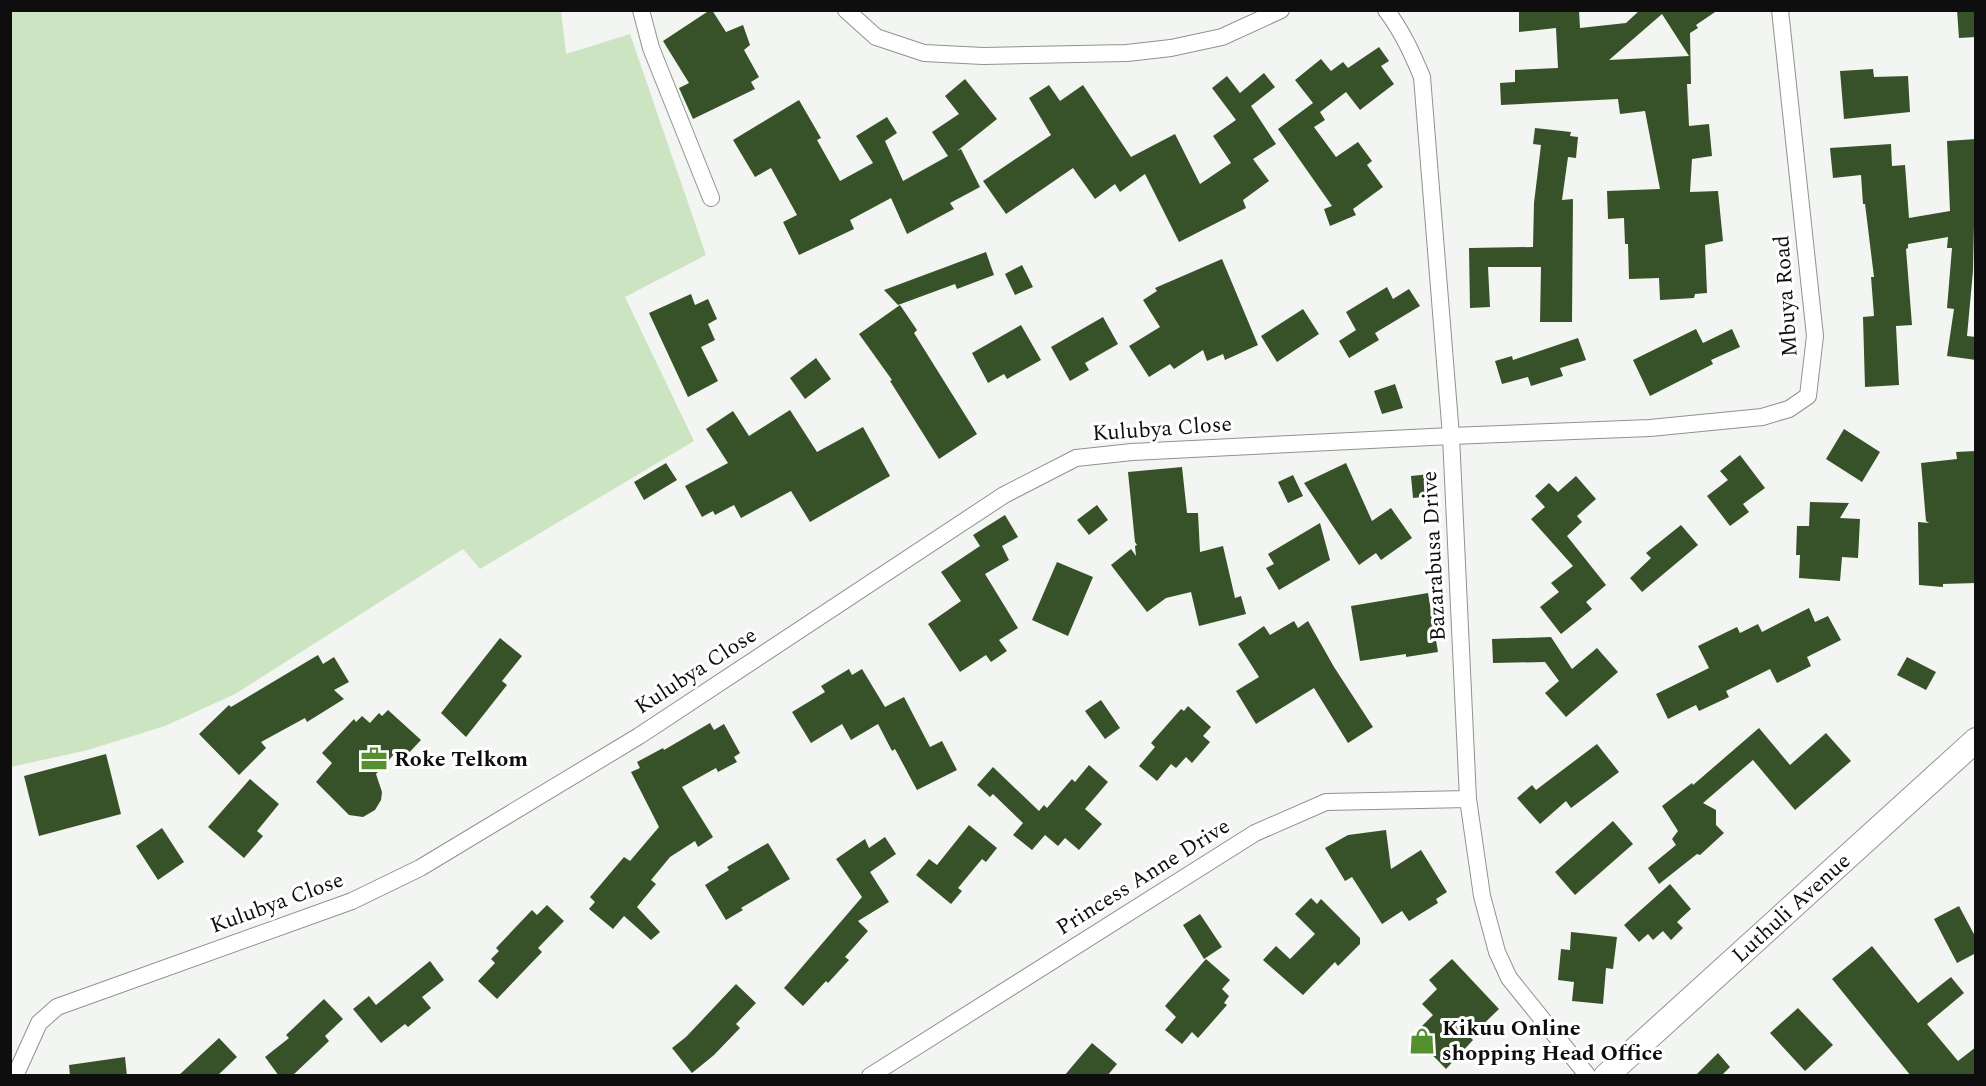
<svg xmlns="http://www.w3.org/2000/svg" width="1986" height="1086" font-family="Spectral,serif">
<style>
.green{fill:#cde4c2}
.building{fill:#375228;fill-rule:evenodd}
.lines{fill:none;stroke-linecap:round;stroke-linejoin:round}
.street-casing{stroke:#90928f;stroke-width:18}
.secondary-casing{stroke:#90928f;stroke-width:26}
.street{stroke:#fff;stroke-width:16}
.secondary{stroke:#fff;stroke-width:24}
.labels{text-anchor:middle;dominant-baseline:central;stroke-width:6;stroke-linejoin:round;paint-order:stroke}
.street-label{font-size:22px;fill:#0d0e0d;stroke:#fff}
.poi-label{font-size:22px;font-weight:bold;fill:#0d0e0d;stroke:#fff;text-anchor:start}
</style>
<rect width="100%" height="100%" fill="#f3f5f2"/>
<path class="green" d="M10,11H561L566,54L630,34L706,255L625,297L694,441L480,569L463,549L235,694L165,726L88,750L11,767Z"/>
<path class="building" d="M710,10H712L726,32L743,25L750,45L744,50L759,77L751,82L755,89L693,119L679,88L689,83L663,41Z
M1519,10H1579L1580,28L1626,23L1640,10H1718L1696,25L1698,28L1690,33L1691,84H1687L1689,126L1709,124L1712,156L1692,159L1690,192L1718,191L1723,241L1705,245L1707,293L1695,294L1694,298L1660,300L1659,278L1629,279L1628,244H1625L1624,218L1608,219L1607,191L1660,189L1645,111L1620,114L1618,99L1501,105L1500,83L1515,82V70L1558,68L1556,28L1519,32ZM1662,14L1689,56L1609,60Z
M1957,10H1976V37L1959,38Z
M1379,47L1389,61L1381,66L1394,84L1360,110L1346,92L1320,112L1325,120L1314,127L1336,157L1358,142L1372,161L1367,165L1383,187L1353,209L1356,215L1330,226L1324,209L1332,206L1278,129L1313,103L1295,80L1321,59L1331,71L1343,62L1348,68Z
M1873,69L1874,77L1908,76L1910,112L1844,119L1840,71Z
M1264,73L1275,87L1251,106L1276,144L1253,159L1269,181L1243,200L1246,208L1179,242L1145,174L1120,192L1115,184L1095,199L1073,168L1006,214L983,181L1051,135L1029,98L1049,85L1060,101L1083,85L1131,157L1175,134L1200,184L1231,163L1213,136L1236,120L1212,88L1227,76L1240,93Z
M965,79L997,119L957,151L961,149L980,187L950,203L954,209L907,234L891,198L850,220L854,229L799,255L783,222L797,215L771,168L755,177L733,140L799,100L821,138L817,140L840,181L873,163L856,136L887,117L897,133L885,141L903,181L948,156L932,132L959,114L945,96Z
M1535,128L1571,132L1570,136L1578,137L1576,158L1568,157L1562,200L1573,199L1572,322H1540L1541,267H1488L1490,307L1470,308L1469,248L1533,247L1534,203L1541,145L1533,144Z
M1976,139L1973,271L1967,336L1976,337V360L1947,356L1954,309L1947,308L1952,248H1947L1948,237L1908,244V248L1906,249L1912,325L1896,326L1899,385L1865,387L1863,317L1874,316L1871,277H1874L1865,204H1863L1861,175L1833,178L1830,148L1891,144L1892,166L1905,165L1909,218L1950,211L1947,141Z
M986,252L994,275L957,289L955,284L898,305L884,290Z
M1222,259L1258,345L1225,360L1223,354L1207,361L1203,350L1174,369L1170,364L1149,377L1129,346L1160,327L1143,300L1157,291L1155,288Z
M1022,265L1033,287L1015,295L1005,274Z
M1387,287L1393,299L1409,289L1420,306L1375,333L1379,340L1349,358L1339,341L1356,330L1346,312Z
M691,294L695,305L708,299L717,319L708,324L715,340L701,347L718,381L688,397L649,313Z
M900,305L917,330L914,333L977,434L939,459L890,381L892,380L859,334Z
M1303,309L1319,334L1277,362L1261,336Z
M1103,317L1118,344L1085,363L1089,370L1070,381L1051,347Z
M1021,325L1041,360L1007,379L1004,374L988,383L972,353Z
M1696,329L1703,343L1732,329L1740,347L1711,360L1713,364L1650,396L1633,360Z
M1578,338L1586,360L1560,368L1563,376L1531,386L1528,377L1502,384L1495,361L1512,356L1513,360Z
M816,358L831,379L805,399L790,378Z
M1395,384L1403,408L1382,414L1374,391Z
M790,410L817,452L863,427L890,476L810,522L791,491L741,518L734,505L715,515L713,511L702,517L685,486L728,463L706,429L733,411L749,436Z
M1844,429L1880,452L1862,482L1826,459Z
M1976,451V583L1943,584V587L1919,585L1918,522L1929,523L1926,521L1921,463L1957,459L1956,452Z
M1740,455L1765,488L1743,504L1749,512L1730,526L1707,496L1728,480L1720,471Z
M666,463L677,480L644,500L634,482Z
M1346,463L1372,521L1391,508L1412,538L1381,560L1376,553L1359,565L1304,483Z
M1182,467L1187,513H1198L1200,552L1223,546L1235,598L1241,596L1246,614L1199,626L1191,592L1166,598L1147,612L1111,565L1131,549L1136,556L1135,546L1137,545L1135,542L1128,472Z
M1430,474L1432,496L1413,498L1411,476Z
M1293,475L1303,496L1288,503L1278,482Z
M1576,476L1596,499L1577,516L1582,522L1567,536L1606,585L1586,602L1592,609L1561,634L1540,607L1559,592L1551,583L1573,566L1531,519L1545,507L1535,496L1549,483L1558,492Z
M1810,502L1849,503L1840,518L1860,519L1858,558L1842,557L1840,581L1799,578L1800,555H1796L1797,526H1809Z
M1097,505L1108,520L1089,535L1077,520Z
M1005,515L1018,537L1002,546L1009,560L985,574L1018,628L999,640L1007,651L991,662L986,655L960,672L928,624L961,601L941,572L980,546L973,535Z
M1320,523L1330,560L1279,590L1266,568L1274,564L1268,554Z
M1681,525L1698,545L1642,592L1630,578L1651,558L1646,553Z
M1057,562L1093,577L1068,636L1032,620Z
M1428,593L1438,652L1406,657V654L1360,661L1351,606Z
M1809,608L1815,622L1828,616L1841,640L1807,657L1811,666L1777,683L1770,669L1726,691L1729,697L1699,711L1696,705L1668,719L1656,694L1709,668L1698,646L1737,627L1740,633L1758,624L1762,632Z
M1294,621L1298,628L1308,621L1334,667L1373,727L1348,743L1314,688L1256,724L1236,691L1259,677L1238,644L1264,626L1270,635Z
M1551,637L1572,669L1597,648L1618,672L1566,717L1545,693L1559,681L1545,662L1493,663L1492,639Z
M500,638L522,656L502,681L507,685L466,737L441,713Z
M318,655L323,664L334,657L349,682L334,690L344,699L307,722L305,718L261,742L266,748L239,775L199,734L229,705L231,707Z
M1907,657L1936,672L1926,690L1897,675Z
M849,669L852,675L862,669L885,707L904,697L930,747L942,741L957,770L917,790L895,749L892,751L878,724L851,740L842,724L811,743L792,712L825,692L821,686Z
M1101,700L1120,728L1105,739L1085,711Z
M1188,706L1211,727L1203,736L1210,742L1192,763L1186,757L1176,768L1171,764L1157,781L1139,766L1155,747L1151,743L1181,709L1184,711Z
M388,710L421,740L405,757L397,751L376,774L382,792L381,800L375,810L363,817L349,815L316,782L332,763L322,753L354,719L356,722L362,716L370,723L379,713L382,716Z
M710,723L714,730L724,724L740,753L734,757L737,762L718,772L716,768L682,787L713,837L698,847L695,841L670,857L651,880L656,884L637,907L660,932L651,940L624,916L613,929L589,909L595,902L590,897L624,857L630,861L659,827L631,772L640,768L637,762L663,748L664,750Z
M1759,728L1790,765L1826,733L1851,761L1795,810L1753,760L1703,803L1716,810V825L1724,833L1700,855L1697,854L1659,884L1648,868L1676,845L1672,839L1678,831L1662,806L1692,783L1693,785Z
M1597,744L1619,772L1571,808L1566,801L1540,824L1517,798L1532,785L1536,790Z
M106,754L121,814L39,836L24,776Z
M1089,765L1108,782L1085,809L1102,824L1079,850L1065,838L1058,846L1045,835L1032,850L1013,835L1023,823L993,794L990,797L977,785L993,767L1039,811L1044,805L1047,808L1072,779L1075,782Z
M250,779L279,804L257,831L263,836L244,858L208,827Z
M1613,821L1633,844L1575,895L1555,872Z
M969,825L997,848L986,862L982,859L958,888L962,891L951,904L916,875L929,859L937,865Z
M162,828L184,862L158,880L136,846Z
M1386,830L1391,869L1421,850L1447,892L1436,899L1438,903L1409,921L1402,911L1382,924L1352,877L1345,881L1325,848L1348,835Z
M885,837L896,854L870,872L889,902L858,921L868,931L845,957L849,960L828,983L826,981L803,1006L784,988L862,897L836,859L865,839L869,848Z
M768,843L790,879L741,908L743,910L726,920L705,885L729,870L727,867Z
M1670,884L1691,909L1677,922L1683,928L1671,940L1663,931L1653,940L1648,934L1639,942L1624,925Z
M1311,898L1317,904L1321,899L1360,938V944L1338,966L1335,962L1303,995L1263,960L1276,946L1290,959L1315,934L1295,914Z
M547,905L564,921L538,948L542,952L497,999L478,981L495,963L491,959L499,951L496,948L532,910L537,915Z
M1959,906L1976,938V953L1957,963L1934,919Z
M1200,914L1222,947L1204,959L1183,925Z
M1571,932L1617,937L1613,969L1606,968L1603,1004L1572,1001L1574,982L1558,980L1561,949L1570,950Z
M1872,946L1918,1003L1951,977L1964,993L1927,1024L1958,1061L1976,1047V1076H1911L1832,979Z
M1206,959L1230,980L1222,989L1229,996L1224,1003L1227,1005L1198,1038L1192,1032L1182,1044L1165,1030L1176,1017L1165,1006Z
M1452,959L1499,1009L1470,1037L1473,1040L1446,1069L1413,1035L1433,1015L1422,1004L1437,989L1429,980Z
M430,961L444,980L422,997L431,1008L408,1027L405,1024L381,1043L353,1009L369,996L376,1005Z
M736,984L756,1003L736,1024L740,1028L714,1055L692,1073L672,1048L686,1037Z
M324,999L343,1019L325,1036L329,1041L292,1076H279L265,1057L289,1038L286,1035Z
M1798,1008L1833,1045L1805,1071L1770,1033Z
M219,1038L237,1057L217,1076H178Z
M1092,1043L1117,1064L1107,1076H1064Z
M1718,1053L1730,1067L1721,1076H1695Z
M125,1057L127,1076H70L69,1065Z"/>
<g class="lines">
<g class="street-casing">
<path id="street" d="M641,10L651,48L711,198
M846,10L876,37L924,53L983,56L1127,53L1171,48L1222,37L1281,10
M1386,10C1402,31 1412,53 1422,77L1451,436L1468,799L1482,896L1497,952L1509,978L1588,1076
M15,1076L39,1023L57,1007L352,901L420,868L639,736L1004,495L1076,458L1132,452L1451,436L1650,428L1762,417L1789,409L1808,396L1815,336L1780,10
M870,1076L1255,833L1326,802L1468,799"/>
</g>
<g class="secondary-casing">
<g id="secondary">
<path id="s1" d="M1606,1076L1976,740"/>
</g>
</g>
<use href="#street" class="street"/>
<use href="#secondary" class="secondary"/>
</g>
<defs>
<g id="office-bare" transform="scale(2.07)"><path d="M-6-3h4V-5.5h4V-3h4V5H-6ZM-1-4.5V-3h2v-1.5ZM-6 0V1H6V0Z" fill="#54902e" stroke="#fff" stroke-width="2.5" paint-order="stroke"/></g>
<g id="shop-bare" transform="scale(2.07)"><path d="M-5-2.5h2.3a2.7 3.5 0 0 1 5.4 0H5L5.5 6h-11ZM-1.5-2.5h3a1.5 2.3 0 0 0-3 0Z" fill="#54902e" stroke="#fff" stroke-width="2.5" paint-order="stroke"/></g>
</defs>
<g fill-rule="evenodd">
<use href="#office-bare" x="374" y="759"/>
<use href="#shop-bare" x="1422" y="1041"/>
</g>
<g class="labels">
<g class="street-label">
<text transform="translate(1786 296) rotate(-94)">Mbuya Road</text>
<text transform="translate(1162 429) rotate(-4)">Kulubya Close</text>
<text transform="translate(1434 556) rotate(-93)">Bazarabusa Drive</text>
<text transform="translate(696 671) rotate(-33)">Kulubya Close</text>
<text transform="translate(1143 877) rotate(-32)">Princess Anne Drive</text>
<text transform="translate(277 903) rotate(-20)">Kulubya Close</text>
<text stroke="none"><textPath href="#s1" startOffset="250">Luthuli Avenue</textPath></text>
</g>
<g class="poi-label">
<text x="394" y="759">Roke Telkom</text>
<text x="1442" y="1028">Kikuu Online<tspan x="1442" dy="25">shopping Head Office</tspan></text>
</g>
</g>
<rect width="1986" height="1086" fill="none" stroke="#0d0e0d" stroke-width="24"/>
</svg>
